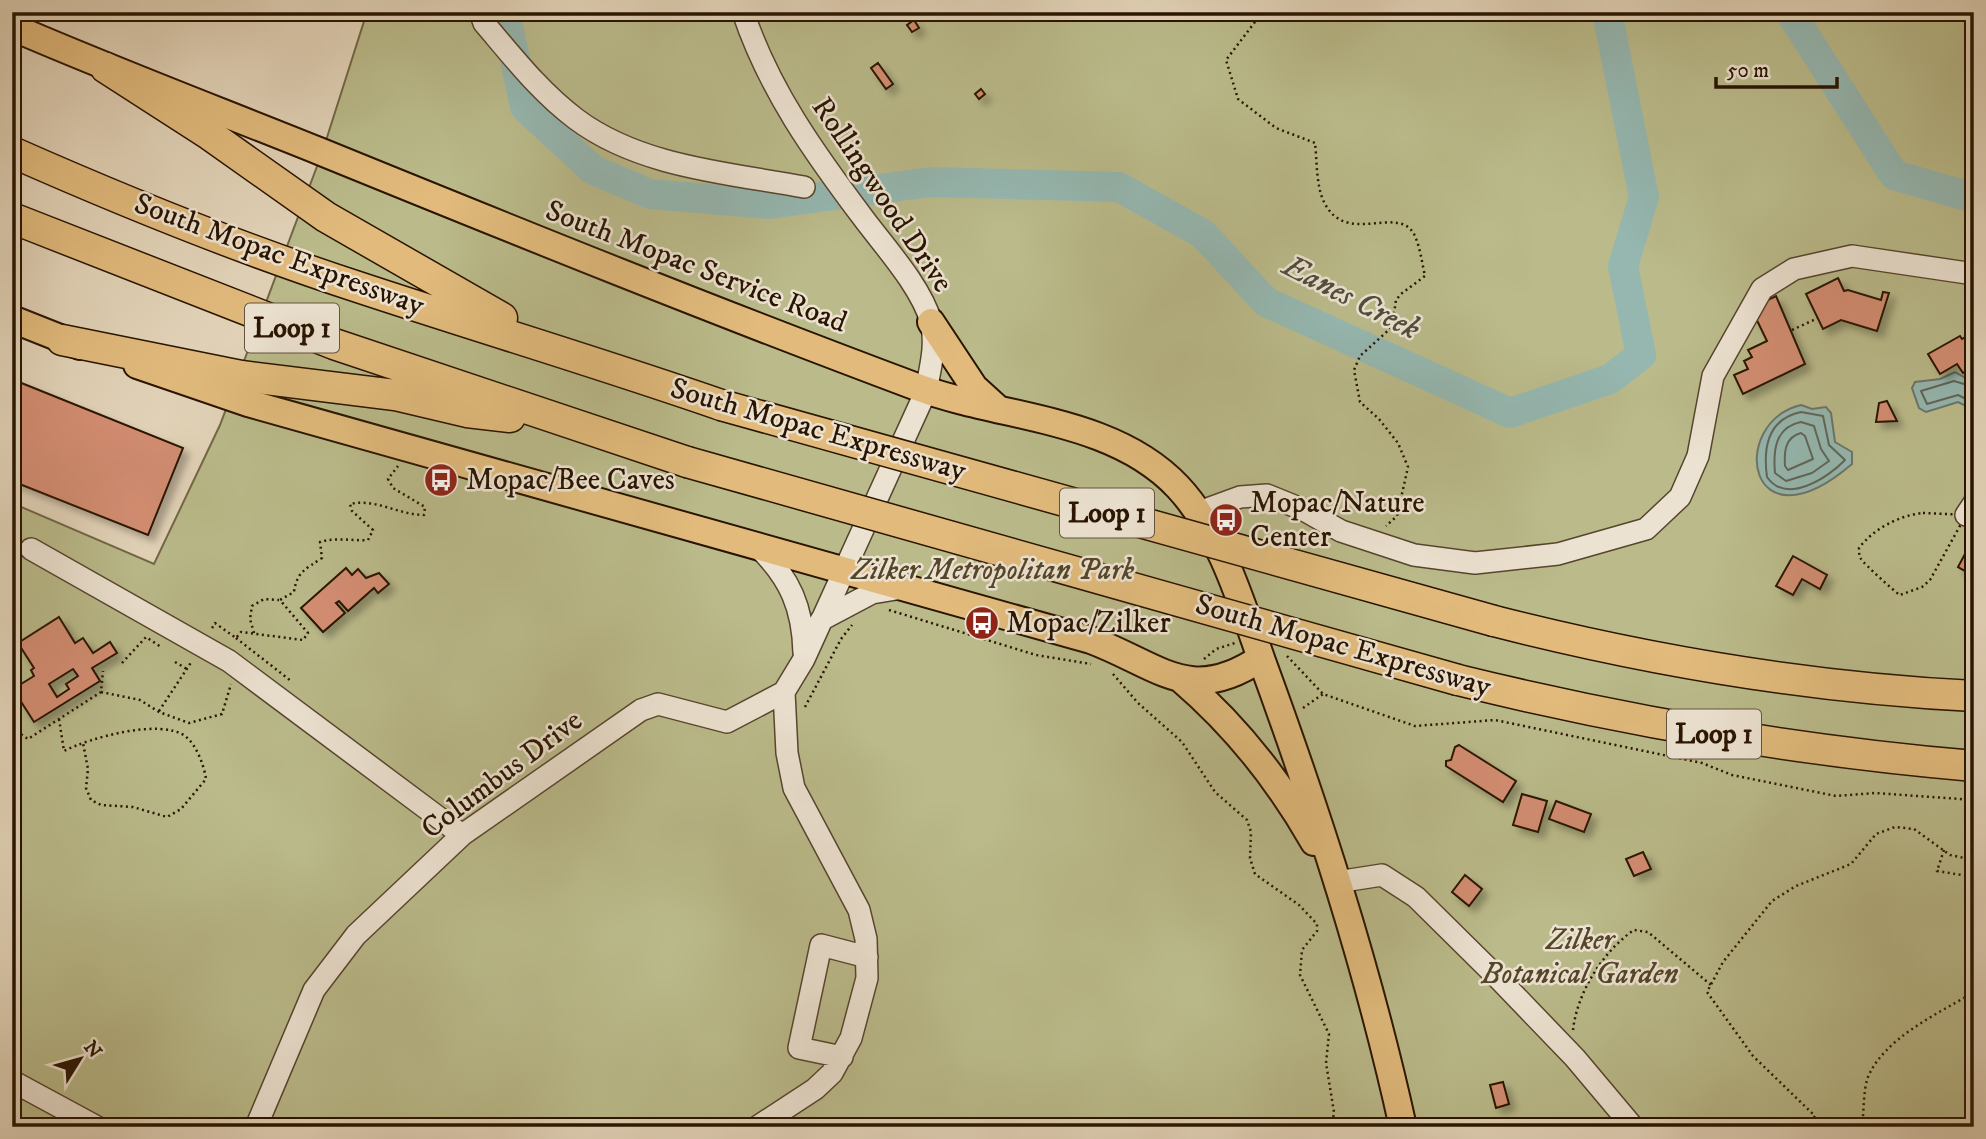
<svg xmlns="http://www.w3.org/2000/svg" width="1986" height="1139" font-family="'IM FELL DW Pica',serif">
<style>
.green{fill:#baba8a;stroke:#726745;stroke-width:2}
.water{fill:#95b7b0;stroke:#6a766a;stroke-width:2}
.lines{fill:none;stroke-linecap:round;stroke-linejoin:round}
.shore{stroke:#5f6658;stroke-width:2}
.river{stroke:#95b7b0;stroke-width:30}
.building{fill:#d38d72;stroke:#291400;stroke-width:2;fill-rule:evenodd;filter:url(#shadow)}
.minor-casing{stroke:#57442e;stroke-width:24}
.major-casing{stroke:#291400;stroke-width:30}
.highway-casing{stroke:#291400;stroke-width:33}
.path{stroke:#291400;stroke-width:2.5;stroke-dasharray:2 3.5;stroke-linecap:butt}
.minor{stroke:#ece2d1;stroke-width:21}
.major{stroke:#e1ba7c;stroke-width:26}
.highway{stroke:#e1ba7c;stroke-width:30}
.highway-bridge-casing{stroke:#291400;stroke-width:33;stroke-linecap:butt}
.highway-bridge{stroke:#e1ba7c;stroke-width:30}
.labels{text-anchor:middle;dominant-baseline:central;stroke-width:5;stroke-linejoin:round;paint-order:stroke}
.shield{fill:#ece2d1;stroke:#64523f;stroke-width:2}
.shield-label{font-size:28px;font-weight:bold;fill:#291400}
.street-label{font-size:30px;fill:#291400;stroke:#ece2d1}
.poi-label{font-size:30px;fill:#291400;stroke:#ece2d1;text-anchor:start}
.park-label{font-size:30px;font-style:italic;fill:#544629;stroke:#ece2d1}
.water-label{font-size:32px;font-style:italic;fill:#4f4d3e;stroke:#ece2d1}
</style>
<defs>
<filter id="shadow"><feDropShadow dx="6" dy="6" stdDeviation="3.5" flood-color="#0004"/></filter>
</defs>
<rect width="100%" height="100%" fill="#e2d3b8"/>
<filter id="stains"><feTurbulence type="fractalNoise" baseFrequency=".00286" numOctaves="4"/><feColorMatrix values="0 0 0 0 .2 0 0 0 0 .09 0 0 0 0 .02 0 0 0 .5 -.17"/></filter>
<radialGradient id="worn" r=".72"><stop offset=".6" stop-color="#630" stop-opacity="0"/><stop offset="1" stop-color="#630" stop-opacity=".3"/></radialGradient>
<path class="green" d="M367,12H1974V1127H12V503L154,564L220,425L322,153Z"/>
<path class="water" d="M1955,372L1964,377L1974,372V410L1958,402L1926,412L1919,408L1912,388L1915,382L1940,379Z
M1801,405L1812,409L1826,407L1831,413L1835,442L1852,452V464C1747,554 1727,423 1801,405Z"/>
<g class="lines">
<path class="shore" d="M1974,380L1964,384L1954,381L1921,391L1927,404L1958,395L1974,403
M1801,412L1823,416L1829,445L1845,460C1828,478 1786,505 1767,477C1763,448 1768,419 1801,412Z
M1801,422L1814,426L1821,449L1829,461L1812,473L1786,481L1775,473C1773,451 1775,427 1801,422Z
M1801,433L1805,436L1813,459L1788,470L1785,466C1784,452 1785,437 1801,433Z"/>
<path class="river" d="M505,12L525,107L593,170L650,194L769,204L931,182L1119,187L1203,234L1266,302L1510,413L1610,379L1641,355L1623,266L1644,197L1607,12
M1790,12L1894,175L1974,198"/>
</g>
<path class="building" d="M914,20L919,28L912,32L907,25Z
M878,63L893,84L886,89L871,68Z
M981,89L985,94L979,99L975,94Z
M1838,278L1844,291L1848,290L1881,300L1883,292L1889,293L1877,331L1841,320L1823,329L1806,294Z
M1776,296L1805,364L1743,394L1734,375L1748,369L1744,361L1752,357L1748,350L1767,341L1751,308Z
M1974,332V367L1963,373L1957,364L1940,374L1928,354L1960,336L1962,339Z
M14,380L183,448L148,535L12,481Z
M1887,401L1897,421L1876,422L1879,403Z
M1974,537V576L1958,567Z
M1793,556L1827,575L1820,589L1802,579L1793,595L1776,586Z
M346,568L352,575L358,569L366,578L379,573L389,584L378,593L374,588L348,611L339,601L336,603L345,613L323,632L301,608Z
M59,617L75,643L83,638L93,653L110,642L117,653L92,668L100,681L34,722L13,689L34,676L31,670L34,668L18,643ZM73,669L78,676L66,684L69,689L57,697L49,684Z
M1459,745L1516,781L1503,802L1446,766V761L1451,760L1455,747Z
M1522,794L1547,801L1538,832L1513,825Z
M1556,801L1591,814L1584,832L1549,819Z
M1643,852L1651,869L1634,876L1626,859Z
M1465,875L1482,889L1469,906L1452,892Z
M1503,1082L1509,1104L1496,1108L1490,1085Z"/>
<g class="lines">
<g class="minor-casing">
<path id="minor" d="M480,12L484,23C513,57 540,92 576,119C640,167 728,173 804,187
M743,12C769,90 815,154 864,219C885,247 922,288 931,322C937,344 930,369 926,391L804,659L784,692L787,753L794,788L859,910L866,939L867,978L851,1038L832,1073L815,1089L757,1127
M1199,512L1240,497L1267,495L1304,510L1341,531L1414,555L1475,563L1558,554L1646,529L1680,497L1698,456L1713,376L1762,289L1794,269L1852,256L1974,274
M1966,515L1974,503
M758,547C790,578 803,608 804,653
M31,549L229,661L462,835
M821,620L872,593L902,588
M1337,882L1382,875L1416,897L1499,979L1575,1058L1633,1127
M842,1057L799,1048L821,945L867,957
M12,1081L97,1127
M256,1127L314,990L356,935L462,835L641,710L658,704L727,722L784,692"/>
</g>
<g class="major-casing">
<path id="major" d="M12,27C114,71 217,110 319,151C518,232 716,312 917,387C1002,419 1112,417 1178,487C1221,533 1241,602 1262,661C1318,814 1368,968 1403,1127
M12,319L80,346
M931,322L974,387L996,407
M137,365L248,403L1091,640C1160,666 1190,706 1261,658
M1181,679C1236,726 1278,779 1314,842"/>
</g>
<g class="highway-casing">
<path id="highway" d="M106,68L210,135L326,217L502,318
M12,152C125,202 241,249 358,287C479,327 600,363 721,405
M12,218L334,344L687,462
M62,340L241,376L395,395L467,412L510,417
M1494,621C1651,661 1812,688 1974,696
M1458,680C1629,722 1799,751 1974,766"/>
</g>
<path class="path" d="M1257,12L1258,18L1226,60L1238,99L1276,128L1315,143C1317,160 1316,186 1324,202C1346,247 1397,204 1414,234C1420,246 1422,263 1425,276L1401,294L1396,300L1392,327L1360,356L1354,370L1360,402L1379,419L1398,443L1408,467L1397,516L1386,526
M1792,330L1818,318
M1923,513L1966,515L1930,580L1922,587L1900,595C1896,593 1863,563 1861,559C1859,555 1859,553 1859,548C1873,529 1900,515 1923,513Z
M889,610L1036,655L1091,664
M212,628L215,623L236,638L241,632L303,640L308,633L280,600L294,592C297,571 306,569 322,558L320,542C336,537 351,541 368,540L373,530L352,511L350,504C375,498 399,515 424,515L425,507L393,488L388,479L398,466
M254,633L250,619L252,606L264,599L279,600
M236,638L291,681
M1287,656L1323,694L1415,726L1495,720L1702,763L1732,775L1836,796L1875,793L1974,800
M1204,659L1216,649L1235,643
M175,662L187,669
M122,663L146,637L161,647
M1113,674L1138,703L1182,742L1215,792L1247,820L1251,832L1250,858L1255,874L1299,905L1317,924V931L1302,950L1300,975L1329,1034L1326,1063L1334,1112L1332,1127
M101,692L140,700L159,712L189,723L222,714L231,684
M805,707L841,639L852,625
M1303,708L1323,694
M159,711L192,661
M59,719L64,751C89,738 160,718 185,736C196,744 204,765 206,779L181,809L167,817L133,807L101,805L91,800L86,788L88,769L83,743
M12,728L28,739L101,692L103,671
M1944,850L1937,871L1974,877
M1573,1030C1577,993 1603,951 1634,930L1648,932L1711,985
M1808,1127L1815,1116L1753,1056L1707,992L1723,962L1772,901L1796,886L1851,864L1876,834L1895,827L1914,829L1950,855L1974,860
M1862,1127C1864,1112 1863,1091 1868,1077C1884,1039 1935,1015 1969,995L1974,997
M1969,1127L1967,1117L1974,1113"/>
<use href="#minor" class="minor"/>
<use href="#major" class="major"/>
<use href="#highway" class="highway"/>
<g class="highway-bridge-casing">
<path id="highway-bridge" d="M721,405L1494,621
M687,462L1458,680"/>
</g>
<use href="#highway-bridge" class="highway-bridge"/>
</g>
<defs>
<g id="bus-disc" transform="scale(1.75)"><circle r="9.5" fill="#8f2418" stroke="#ece2d1"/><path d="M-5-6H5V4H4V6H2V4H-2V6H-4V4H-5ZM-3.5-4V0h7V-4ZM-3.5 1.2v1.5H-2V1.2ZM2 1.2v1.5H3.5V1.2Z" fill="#fff"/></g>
</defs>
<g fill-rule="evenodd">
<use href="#bus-disc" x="441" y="480"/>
<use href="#bus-disc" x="1226" y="520"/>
<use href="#bus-disc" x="982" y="623"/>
</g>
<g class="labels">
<g class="shield">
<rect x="245" y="303.5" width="94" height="49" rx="5"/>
<rect x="1060" y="488.5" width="94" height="49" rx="5"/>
<rect x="1667" y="709.5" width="94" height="49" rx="5"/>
</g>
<g class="shield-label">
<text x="292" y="328">Loop 1</text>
<text x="1107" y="513">Loop 1</text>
<text x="1714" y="734">Loop 1</text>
</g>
<g class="street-label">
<text transform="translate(882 195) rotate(56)">Rollingwood Drive</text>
<text transform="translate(279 255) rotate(20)">South Mopac Expressway</text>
<text transform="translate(696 267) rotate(21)">South Mopac Service Road</text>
<text transform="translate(818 430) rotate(16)">South Mopac Expressway</text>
<text transform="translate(1343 646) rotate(16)">South Mopac Expressway</text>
<text transform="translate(502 775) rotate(-37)">Columbus Drive</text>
</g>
<g class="poi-label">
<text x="466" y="480">Mopac/Bee Caves</text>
<text x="1250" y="503">Mopac/Nature<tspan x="1250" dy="34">Center</tspan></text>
<text x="1006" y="623">Mopac/Zilker</text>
</g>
<g class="park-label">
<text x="993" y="570">Zilker Metropolitan Park</text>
<text x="1580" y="940">Zilker<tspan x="1580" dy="34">Botanical Garden</tspan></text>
</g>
<g class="water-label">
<text transform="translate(1351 298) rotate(27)">Eanes Creek</text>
</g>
</g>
<rect width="1986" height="1139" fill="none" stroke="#e2d3b8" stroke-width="42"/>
<rect x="14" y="14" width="1958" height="1111" fill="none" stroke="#291400" stroke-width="3.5"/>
<rect x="21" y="21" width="1944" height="1097" fill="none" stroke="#291400" stroke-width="2"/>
<g transform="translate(80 1059) rotate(53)" stroke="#ece2d1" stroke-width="5" paint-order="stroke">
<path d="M0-5L12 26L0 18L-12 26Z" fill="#291400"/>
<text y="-10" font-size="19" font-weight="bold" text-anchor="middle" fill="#291400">N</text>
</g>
<path d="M1716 77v10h121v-10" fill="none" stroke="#291400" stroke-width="3.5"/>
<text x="1727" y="77" font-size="21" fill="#291400" stroke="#ece2d1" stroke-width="5" paint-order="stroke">50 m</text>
<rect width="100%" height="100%" filter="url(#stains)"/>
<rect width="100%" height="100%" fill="url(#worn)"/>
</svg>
